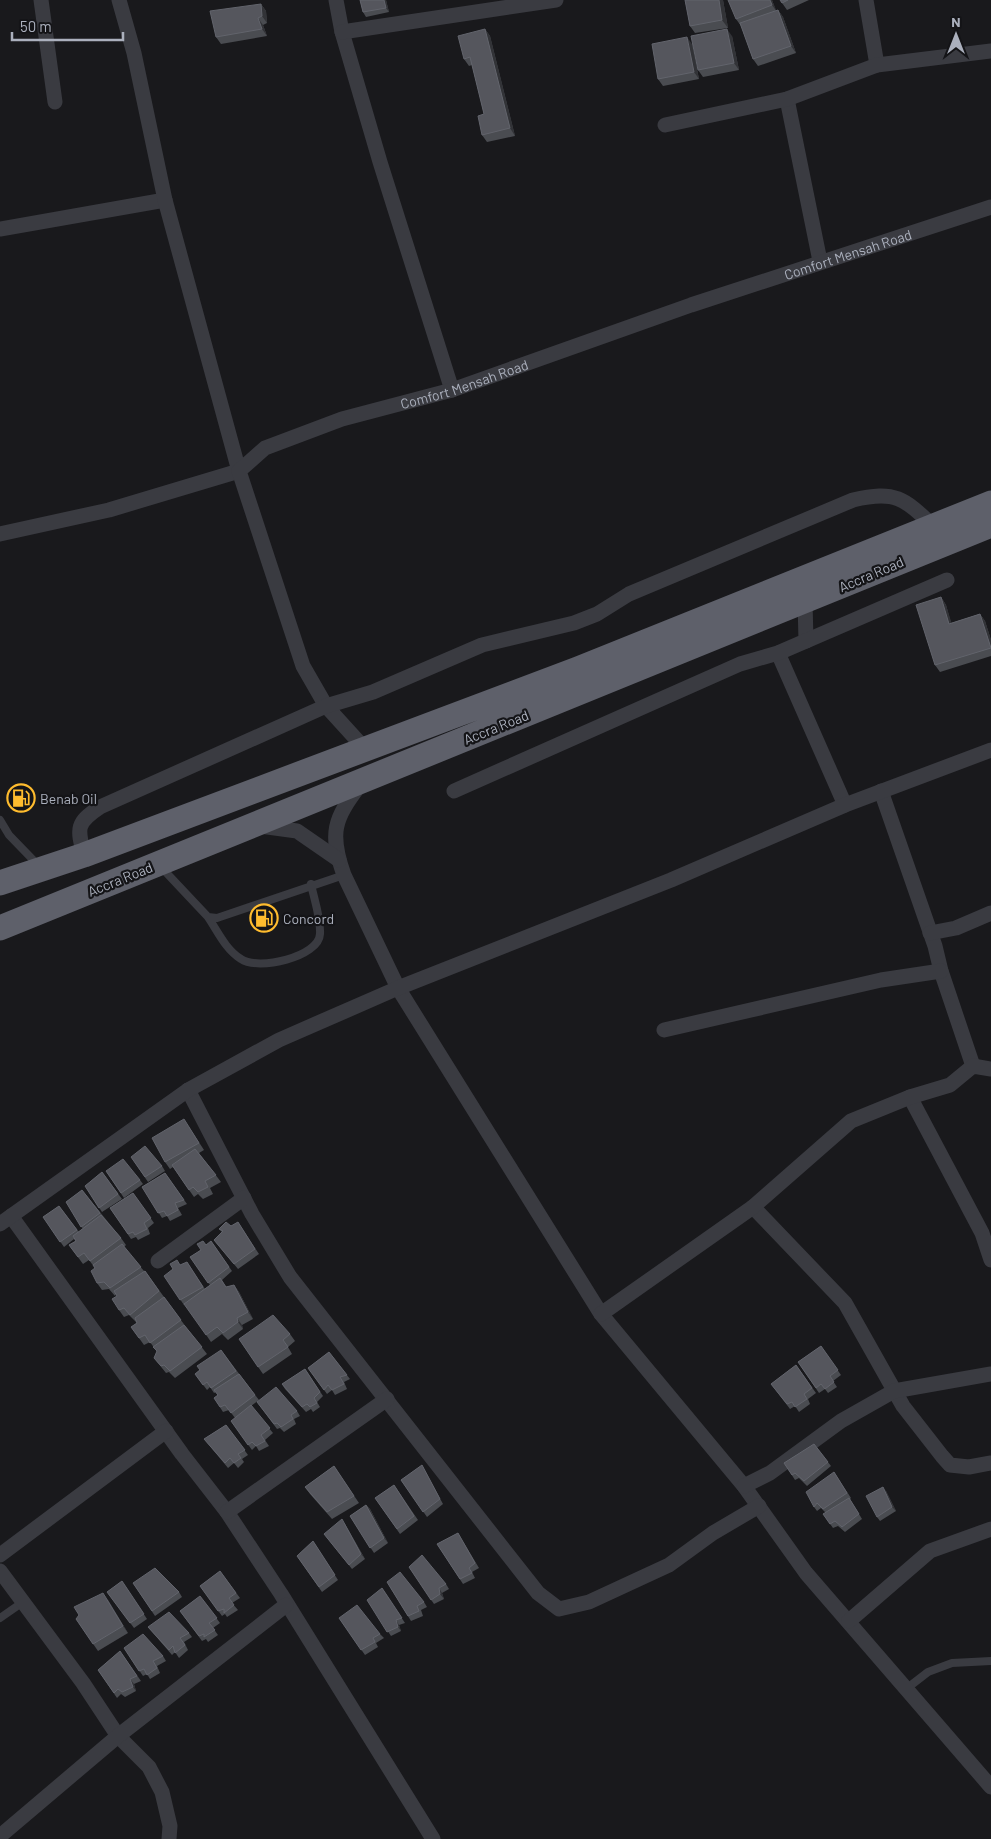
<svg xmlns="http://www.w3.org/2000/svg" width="991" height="1839" font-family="Barlow,sans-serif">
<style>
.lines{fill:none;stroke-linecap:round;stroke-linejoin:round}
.service{stroke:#3a3b41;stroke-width:8}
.minor{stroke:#3a3b41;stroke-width:15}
.trunk{stroke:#5e606a;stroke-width:25}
.wall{fill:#4a4c51}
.shaded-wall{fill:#323337}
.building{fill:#55565d;stroke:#62646c}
.labels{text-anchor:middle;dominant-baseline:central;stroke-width:4.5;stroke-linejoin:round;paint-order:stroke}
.street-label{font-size:14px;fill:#abb0bd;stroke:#141417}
.poi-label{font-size:14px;fill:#abb0bd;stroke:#141417;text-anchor:start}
</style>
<rect width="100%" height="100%" fill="#19191c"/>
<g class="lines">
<path class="service" d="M0,820L9,835L39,866
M160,866L208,917L217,918L344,875
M208,917C218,932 226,950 241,959C258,971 319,957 320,934C321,918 314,899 311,884
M0,1618L23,1602
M906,1689L928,1672L952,1663L991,1661"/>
<g class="minor">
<path d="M41,0L55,102"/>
<path d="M336,0L342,32L380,162L452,390"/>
<path d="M866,0L877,65"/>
<path d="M342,32L556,0"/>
<path d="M787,99L820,261"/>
<path d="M665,125L787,99L877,65L991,51"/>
<path d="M0,229L165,200"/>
<path d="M0,534L109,510L239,471L165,200L134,53L119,0"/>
<path d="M805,601L806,641"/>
<path d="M778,653L845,805"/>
<path id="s1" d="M366,750L326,706L303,666L239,471L265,448L342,419L452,390L691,305L991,207"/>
<path d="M360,785C334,819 329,833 344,875L398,988L601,1314L744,1486L806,1573L991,1787"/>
<path d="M454,791L740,664L778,653L947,580"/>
<path d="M881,791L935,946L941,971L973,1066"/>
<path d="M260,826L297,831L339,860"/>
<path d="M84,855C77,828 76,823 100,807L326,706L373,692L482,645L574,623L597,614L629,594L853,500C895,490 904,498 933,526"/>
<path d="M930,933L956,928L991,913"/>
<path d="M664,1030L881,980L941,971"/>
<path d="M188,1090L252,1214L290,1277L538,1593L559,1609L589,1602L669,1565L713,1533L759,1506"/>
<path d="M910,1097L982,1233L991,1260"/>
<path d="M753,1207L845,1303L903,1406L942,1456L950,1465L969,1467L991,1463"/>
<path d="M11,1216L182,1454L227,1512L281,1594L433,1839"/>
<path d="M0,1224L188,1090L279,1040L398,988L671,880L845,805L991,750"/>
<path d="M158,1261L244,1198"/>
<path d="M601,1314L753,1207L851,1121L910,1097L950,1085L973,1066L991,1069"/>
<path d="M744,1486L770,1473L841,1421L894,1391L991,1374"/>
<path d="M227,1512L387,1399"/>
<path d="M0,1555L166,1431"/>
<path d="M0,1571L83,1683L118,1736L149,1767L162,1792L170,1826L169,1839"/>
<path d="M849,1621L930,1551L991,1529"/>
<path d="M0,1836L118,1736L286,1605"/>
</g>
<path class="trunk" d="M0,883L84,855L578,669L991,503
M0,928L991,525"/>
</g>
<path class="wall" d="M360,0H386L389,12L366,17L363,12Z
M685,0H723L728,28L695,33L690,26Z
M772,0L776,11L778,10L783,17L796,53L758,66L753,59L741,26L736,19Z
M780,0H809L787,10Z
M261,4L266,11L267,23L263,25L267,36L221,44L216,37Z
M485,29L490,36L515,136L487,142L482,135L484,114L472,65L469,66L464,59Z
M732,36L739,70L703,77L698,70Z
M692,44L699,79L663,86L658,79Z
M941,597L946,605L951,623L980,614L985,621L991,640V656L940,672L935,665Z
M189,1127L204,1150L199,1153L221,1182L210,1188L213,1194L203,1199L198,1194L194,1197L173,1167L170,1169L165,1162Z
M131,1157L162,1166L165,1171L148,1182Z
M106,1171L140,1180L143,1184L124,1198Z
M102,1172L122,1199L102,1212L85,1186Z
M165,1173L187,1204L178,1208L182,1215L170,1221L167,1216L162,1218L142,1187Z
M82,1190L121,1238L126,1245L124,1247L144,1271H145L186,1327L207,1354L175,1378L169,1372L166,1373L154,1358L157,1352L150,1342L144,1345L131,1327L137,1323L129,1315L124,1317L119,1310L117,1296L116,1294L115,1296L109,1289L102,1290L97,1283L95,1268L89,1260L83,1264L69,1245L76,1241L74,1239L64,1247L43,1217L59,1206L79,1232L83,1229L66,1202Z
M133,1193L154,1223L148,1228L150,1234L138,1240L136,1237L131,1239L110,1208Z
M238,1222L259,1254L238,1269L214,1240L222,1232L219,1229L231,1226Z
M211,1241L232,1271L222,1280L226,1287L234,1285L239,1292L253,1319L242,1325L243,1329L228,1340L222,1334L211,1342L185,1304L184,1305L164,1276L187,1262L205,1289L210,1285L190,1257L201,1250Z
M290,1334L295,1341L288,1347L292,1354L263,1374L239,1339Z
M821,1346L841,1375L833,1381L837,1387L828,1393L825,1389L819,1393L798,1362Z
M221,1350L259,1400L251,1406L273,1433L265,1440L269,1446L259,1451L256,1446L252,1450L231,1421L235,1418L229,1410L223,1412L214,1398L218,1395L216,1392L214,1393L210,1387L207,1390L195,1374Z
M329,1352L350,1379L344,1382L347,1389L335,1395L332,1390L327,1394L308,1368Z
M796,1365L816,1393L808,1399L810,1404L799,1412L795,1406L790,1409L771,1384Z
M305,1369L323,1396L317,1402L320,1407L313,1412L311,1409L306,1412L285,1389L282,1384Z
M257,1402L297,1411L300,1416L294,1419L296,1424L284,1432L280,1428L277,1429Z
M226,1425L248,1455L242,1459L244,1462L238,1468L234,1463L228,1468L204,1439Z
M814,1444L831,1466L807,1486L799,1478L795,1480L784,1463Z
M422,1465L443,1504L427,1517L401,1480Z
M334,1466L359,1503L332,1519L310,1494L305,1487Z
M834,1472L851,1498L850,1499L862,1519L845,1532L838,1526L833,1528L823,1514L826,1513L821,1508L817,1511L814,1507Z
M394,1485L418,1520L400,1534L375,1498Z
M886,1491L896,1511L880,1521L877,1517Z
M366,1505L370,1509L388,1543L374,1553L350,1516Z
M345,1524L365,1559L352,1569L324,1534Z
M458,1533L479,1568L472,1572L475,1578L463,1584L437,1544Z
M313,1541L338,1580L322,1592L297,1556Z
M409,1567L446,1584L449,1589L442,1593L444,1599L434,1604Z
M220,1571L240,1598L232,1603L238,1610L227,1617L225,1614L222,1616L200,1586Z
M122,1581L147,1619L134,1628L107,1592Z
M387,1582L424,1602L427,1607L421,1610L423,1616L411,1621Z
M133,1583L179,1592L182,1597L155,1616Z
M382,1588L405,1623L399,1625L401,1631L391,1636L367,1600Z
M200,1596L220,1623L213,1628L218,1635L208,1642L206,1639L202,1641L180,1611Z
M108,1600L128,1633L98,1651L76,1619Z
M339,1618L380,1634L384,1638L376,1643L378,1647L365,1655Z
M148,1627L189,1633L192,1637L184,1642L188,1650L179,1658L175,1652L172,1655Z
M124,1648L163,1656L166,1661L157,1666L160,1673L150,1679L147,1674L143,1676Z
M120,1651L141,1681L134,1684L136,1691L125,1697L121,1694L117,1698L98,1670Z"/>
<path class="shaded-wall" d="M384,0H386L389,12L386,8Z
M719,0H723L728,28L722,20Z
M770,0H772L777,12L772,5Z
M261,4L266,11L267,23L262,16Z
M778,10L783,17L796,53L791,46Z
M258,18L263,25L267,36L262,29Z
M485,29L490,36L515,136L510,128Z
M727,29L732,36L739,70L734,63Z
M687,37L692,44L699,79L694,72Z
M941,597L946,605L954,631L949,624Z
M980,614L985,621L991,640V648Z
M234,1285L239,1292L253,1319L248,1312Z
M237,1318L242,1325L243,1329L238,1322Z
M883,1487L886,1491L896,1511L892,1507Z
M366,1505L370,1509L388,1543L384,1538Z
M342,1519L345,1524L365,1559L361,1554Z
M439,1588L442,1593L444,1599L440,1594Z
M103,1593L108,1600L128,1633L123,1626Z
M396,1620L399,1625L401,1631L398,1627Z
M130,1679L134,1684L136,1691L133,1687Z"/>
<path class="building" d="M360,0H384L386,8L363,12Z
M685,0H719L722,20L690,26Z
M728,0H770L772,5L736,19Z
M780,0H788L782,3Z
M261,4L262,16L258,18L262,29L216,37L210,11Z
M778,10L791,46L753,59L740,23Z
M485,29L510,128L482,135L478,116L484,114L470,57L464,59L458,36Z
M727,29L734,63L698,70L691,36Z
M687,37L694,72L658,79L652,44Z
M941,597L949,624L980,614L991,648L935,665L916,605Z
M184,1119L199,1143L165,1162L152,1138Z
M145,1146L162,1166L145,1177L131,1157Z
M195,1149L216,1175L205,1181L208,1187L198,1192L193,1187L189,1190L172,1165Z
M123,1159L140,1180L121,1193L106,1171Z
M102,1172L118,1194L99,1208L85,1186Z
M165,1173L184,1200L175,1203L178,1210L167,1216L164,1211L158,1213L142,1187Z
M82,1190L100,1213L81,1227L66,1202Z
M133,1193L151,1218L144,1223L147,1229L135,1235L133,1232L128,1234L110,1208Z
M59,1206L77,1230L60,1242L43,1217Z
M101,1215L121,1238L90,1261L84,1253L78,1257L69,1245L76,1241L73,1236Z
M226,1222L231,1226L238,1222L255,1249L234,1264L214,1240L223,1231L219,1229Z
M203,1241L206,1245L211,1241L229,1267L208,1283L190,1257L201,1250L197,1244Z
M122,1244L141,1267L110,1288L104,1282L97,1283L91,1271L95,1268L93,1265Z
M177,1260L180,1265L187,1262L203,1287L180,1300L164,1276L173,1269L170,1264Z
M145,1271L159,1291L130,1315L124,1308L119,1310L112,1299L117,1296L114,1291Z
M220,1278L226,1287L234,1285L248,1312L237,1318L238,1322L223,1333L217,1327L206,1335L184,1304Z
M164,1297L181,1320L150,1343L145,1335L139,1338L131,1327L137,1323L135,1318Z
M273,1315L290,1334L283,1340L288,1347L258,1367L239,1339Z
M184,1325L202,1347L170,1371L164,1365L161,1366L154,1358L157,1351L153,1347Z
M821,1346L838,1370L830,1376L834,1382L825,1389L821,1384L816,1388L798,1362Z
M221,1350L236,1371L211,1388L207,1382L203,1385L195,1374L200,1370L197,1366Z
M329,1352L347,1375L340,1377L344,1384L332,1390L328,1385L324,1390L308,1368Z
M796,1365L812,1388L804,1394L807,1399L795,1407L792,1402L787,1404L771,1384Z
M305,1369L320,1392L314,1398L317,1403L310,1407L307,1404L302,1407L282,1384Z
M239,1374L255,1395L231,1413L225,1405L220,1407L214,1398L218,1395L214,1390Z
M276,1387L297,1411L291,1415L293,1419L281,1427L277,1423L274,1424L257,1402Z
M251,1405L270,1428L261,1435L265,1441L256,1446L252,1442L248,1445L231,1421Z
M226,1425L245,1450L238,1454L241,1458L234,1463L230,1458L225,1463L204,1439Z
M814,1444L828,1462L804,1481L795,1473L792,1475L784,1463Z
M422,1465L440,1499L423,1512L401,1480Z
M334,1466L354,1496L327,1512L305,1487Z
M834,1472L847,1493L823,1509L817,1503L814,1507L806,1492Z
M394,1485L414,1516L397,1529L375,1498Z
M883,1487L892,1507L877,1517L866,1496Z
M849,1498L859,1514L842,1527L835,1521L830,1524L823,1514Z
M366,1505L384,1538L370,1548L350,1516Z
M342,1519L361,1554L349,1565L324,1534Z
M458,1533L475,1563L469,1568L472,1573L460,1579L437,1544Z
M313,1541L335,1575L319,1587L297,1556Z
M422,1555L446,1584L439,1588L440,1594L431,1600L409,1567Z
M155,1568L179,1592L152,1611L133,1583Z
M220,1571L236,1593L229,1598L234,1605L224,1613V1609L218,1611L200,1586Z
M400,1572L424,1602L417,1606L419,1611L408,1616L387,1582Z
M122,1581L144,1614L130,1623L107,1592Z
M382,1588L402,1618L396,1620L398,1627L387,1632L367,1600Z
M103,1593L123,1626L93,1644L76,1619L79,1615L74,1607Z
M200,1596L217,1618L209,1623L215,1630L204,1637V1634L199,1636L180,1611Z
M357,1605L380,1634L373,1638L375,1642L361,1650L339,1618Z
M169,1612L189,1633L180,1638L185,1645L175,1653L173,1646L169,1650L148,1627Z
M143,1634L163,1656L153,1661L157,1668L147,1675L144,1669L139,1671L124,1648Z
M120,1651L137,1676L130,1679L133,1687L122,1692L118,1689L114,1693L98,1670Z"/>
<defs>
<g id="fuel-ring" transform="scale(1.4375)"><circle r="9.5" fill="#141417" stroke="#ffbc2e" stroke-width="1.5"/><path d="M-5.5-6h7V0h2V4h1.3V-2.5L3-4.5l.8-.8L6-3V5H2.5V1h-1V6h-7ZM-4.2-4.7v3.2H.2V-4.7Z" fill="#ffbc2e"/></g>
</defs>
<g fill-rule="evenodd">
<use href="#fuel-ring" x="21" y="798"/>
<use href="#fuel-ring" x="264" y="918"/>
</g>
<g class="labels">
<g class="street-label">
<text stroke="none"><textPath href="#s1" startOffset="960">Comfort Mensah Road</textPath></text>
<text stroke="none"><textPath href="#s1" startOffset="555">Comfort Mensah Road</textPath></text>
<text transform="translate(871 574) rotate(-23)">Accra Road</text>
<text transform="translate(496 727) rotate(-22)">Accra Road</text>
<text transform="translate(120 879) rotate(-22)">Accra Road</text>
</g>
<g class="poi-label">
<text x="40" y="798">Benab Oil</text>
<text x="283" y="918">Concord</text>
</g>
</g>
<g transform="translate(956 35)" stroke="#141417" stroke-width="4" paint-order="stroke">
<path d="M0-4L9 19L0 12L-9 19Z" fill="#abb0bd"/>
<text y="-8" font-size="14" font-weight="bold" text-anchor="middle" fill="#abb0bd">N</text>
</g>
<path d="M12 32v8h111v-8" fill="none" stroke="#abb0bd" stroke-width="2.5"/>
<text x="20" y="32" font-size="15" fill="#abb0bd" stroke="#141417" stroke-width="4" paint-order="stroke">50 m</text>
</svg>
